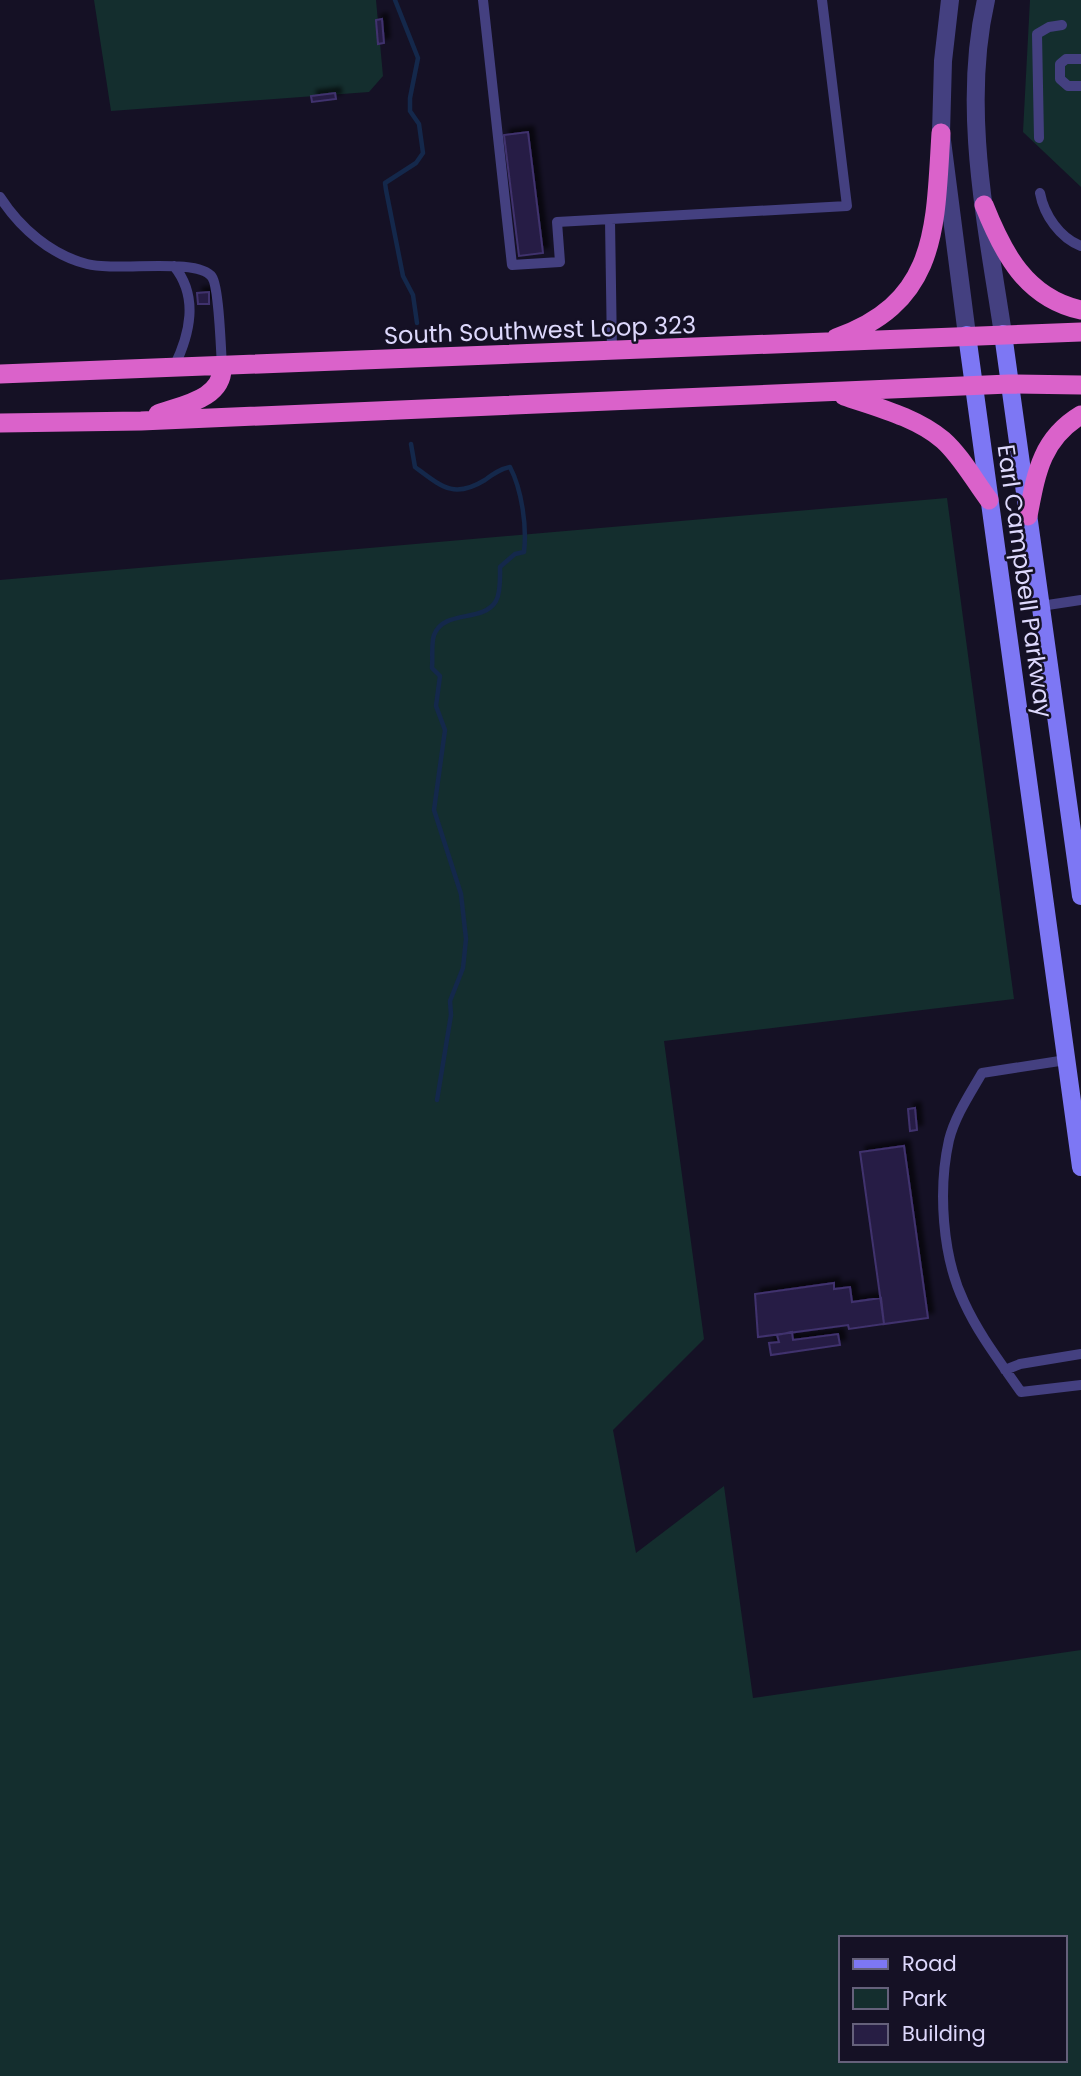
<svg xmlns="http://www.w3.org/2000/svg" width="1081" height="2076" font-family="Poppins,sans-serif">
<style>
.green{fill:#142e2e;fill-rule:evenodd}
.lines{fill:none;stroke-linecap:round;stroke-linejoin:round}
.stream{stroke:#14284b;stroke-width:4.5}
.building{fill:#271e44;stroke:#40326e;stroke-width:2;filter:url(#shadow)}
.service{stroke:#444080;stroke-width:10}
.tertiary{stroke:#444080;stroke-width:18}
.secondary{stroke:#7d77f4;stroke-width:18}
.trunk{stroke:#da62ca;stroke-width:19}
.labels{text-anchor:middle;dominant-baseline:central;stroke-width:5;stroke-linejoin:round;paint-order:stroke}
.street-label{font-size:24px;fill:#ddd8fc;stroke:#151125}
</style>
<defs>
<filter id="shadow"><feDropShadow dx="5.5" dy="-5.5" stdDeviation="2" flood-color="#0009"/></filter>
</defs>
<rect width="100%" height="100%" fill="#151125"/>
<path class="green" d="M94,0H376L383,76L369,92L111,111Z
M1030,0H1081V187L1023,132Z
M947,498L1014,999L664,1041L704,1339L613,1430L636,1553L724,1486L753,1698L1081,1650V2076H0V580ZM841,1938H1065V2060H841Z"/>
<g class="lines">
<path class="stream" d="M395,0L418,58L410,98V111L419,124L423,153L416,163L385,183L386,190L403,276L413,295L417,323
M411,444L415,467C442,487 454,499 485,480C493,474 500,469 510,467C522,490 527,527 524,552L515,554L500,567C500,577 501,592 496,601C483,623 444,609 434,635C431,644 433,658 432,668L440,676L436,706L445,730L434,810L461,894L466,939L463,968L450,1001L451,1015L437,1100"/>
</g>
<path class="building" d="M382,19L384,43L378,44L376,20Z
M335,93L336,99L312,102L311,96Z
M528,132L543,253L519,256L504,135Z
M209,292V304H198L197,293Z
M915,1108L917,1130L910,1131L908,1109Z
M904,1146L928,1318L884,1324L860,1152Z
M834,1283V1289L850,1287L852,1302L881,1298L884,1324L849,1329L848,1325L758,1337L755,1294Z
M792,1332L793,1340L838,1334L840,1345L771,1355L769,1343L779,1342L777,1335Z"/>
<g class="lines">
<path class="service" d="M483,0L512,265L560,262L557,222L847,206L822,0
M1081,59H1066L1060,64V79L1068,86H1081
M1039,138L1037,34L1049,27L1062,25
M1040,193C1044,215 1060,238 1081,246
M0,197C20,228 51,255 87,264C117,272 197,257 212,277C219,287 221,351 222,367
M610,220L612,351
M174,367C190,334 199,297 174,266
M1041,606L1081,600
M1066,1060L982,1073C970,1094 955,1116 949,1140C938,1189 942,1256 964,1302C979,1335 1001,1363 1021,1392L1081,1385
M1005,1370L1020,1364L1081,1354"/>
<path class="tertiary" d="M950,0L943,61L941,133L967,335
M986,0C961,109 987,226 1003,334"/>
<path class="secondary" d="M1003,334L1081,896
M967,335L1081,1167"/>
<path class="trunk" d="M984,205C1003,253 1026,298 1081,310
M836,338C939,302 935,226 941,133
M0,374L1081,332
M844,396C876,407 916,417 943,440C961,456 974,480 989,500
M158,414C182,405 223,399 222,367
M0,423L141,421L1009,384L1081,385
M1028,516C1036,474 1041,439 1081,415"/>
</g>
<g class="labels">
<g class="street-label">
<text transform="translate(540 330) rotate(-2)">South Southwest Loop 323</text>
<text transform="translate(1025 581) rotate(82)">Earl Campbell Parkway</text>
</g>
</g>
<rect x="839" y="1936" width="228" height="126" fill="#151125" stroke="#65617b" stroke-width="2"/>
<rect x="853" y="1959" width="35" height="10" fill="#7d77f4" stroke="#65617b" stroke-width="2"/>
<text x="902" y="1971" font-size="21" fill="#ddd8fc">Road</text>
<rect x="853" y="1988" width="35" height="21" fill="#142e2e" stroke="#65617b" stroke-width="2"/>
<text x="902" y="2006" font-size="21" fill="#ddd8fc">Park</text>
<rect x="853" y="2024" width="35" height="21" fill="#271e44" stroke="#65617b" stroke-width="2"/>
<text x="902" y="2041" font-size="21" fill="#ddd8fc">Building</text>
</svg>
